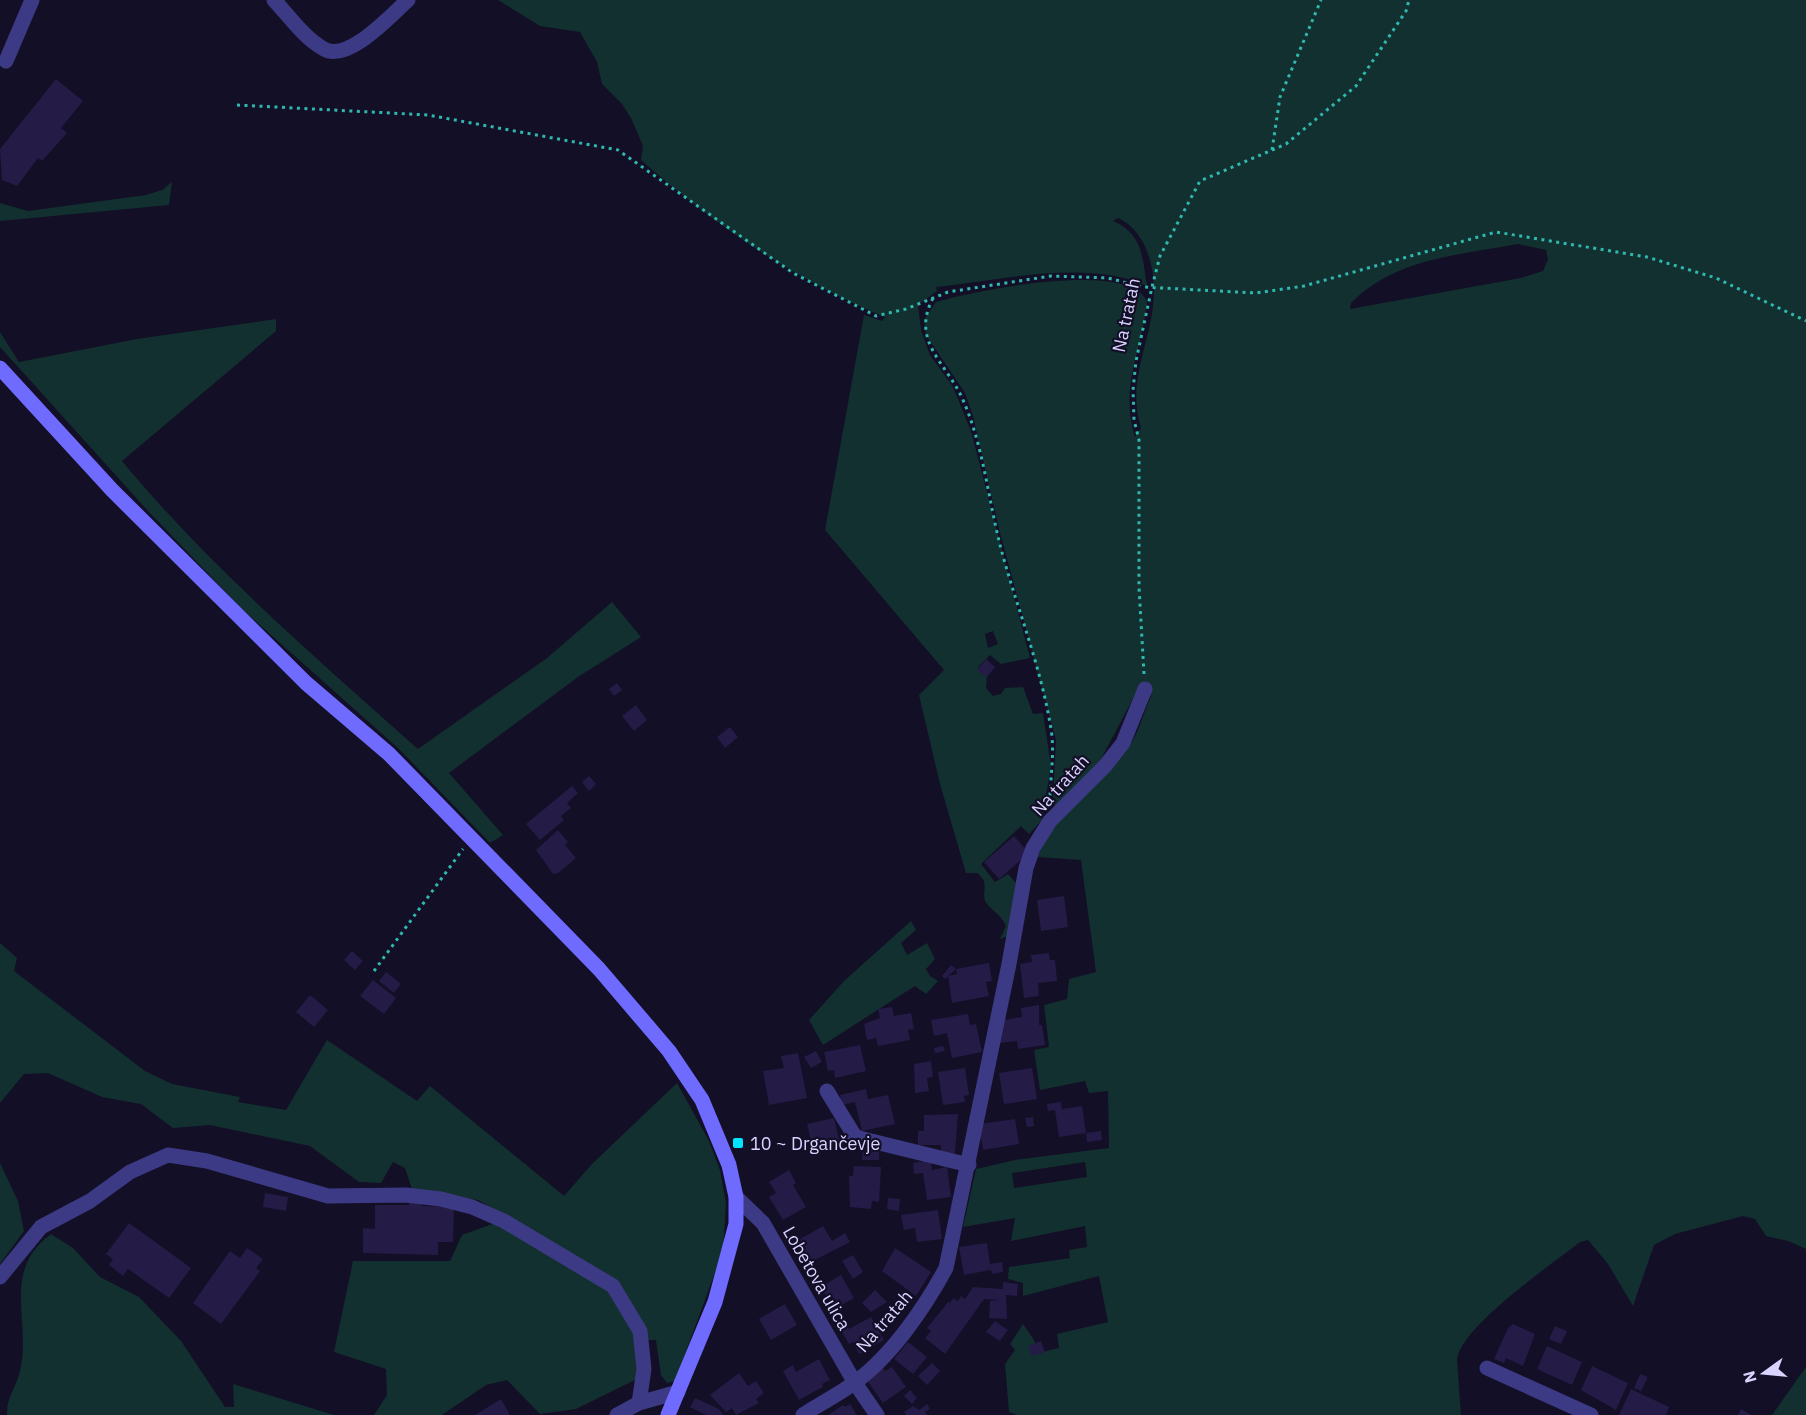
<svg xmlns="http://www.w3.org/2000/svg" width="1806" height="1415" font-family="'IBM Plex Sans',sans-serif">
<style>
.green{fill:#12302f;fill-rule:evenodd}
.building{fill:#241b47}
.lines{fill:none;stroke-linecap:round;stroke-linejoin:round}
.path{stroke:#2fb8b0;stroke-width:3;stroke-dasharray:3 4.5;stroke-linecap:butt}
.street{stroke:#3d3a85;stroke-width:15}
.secondary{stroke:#6f6bff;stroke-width:15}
.poi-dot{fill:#00e5ff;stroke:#130f26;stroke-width:2}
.labels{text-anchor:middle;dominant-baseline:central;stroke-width:4.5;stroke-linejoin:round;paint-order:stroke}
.street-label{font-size:18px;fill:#d9d4ff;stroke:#130f26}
.poi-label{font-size:18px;fill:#d9d4ff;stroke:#130f26;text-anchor:start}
</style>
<rect width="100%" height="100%" fill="#130f26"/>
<path class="green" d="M498,0H1806V1249L1788,1241L1766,1236L1755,1219L1743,1216L1675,1234L1654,1245L1633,1306L1608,1264L1588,1240L1580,1242C1551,1265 1460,1327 1457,1360L1461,1415H1017L1009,1412L1005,1364L1015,1350L1010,1344L1023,1324L1034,1340L1038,1353L1059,1348L1057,1334L1108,1322L1099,1276L1023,1296V1283L1008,1279L1009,1267L1070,1258L1069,1250L1087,1247L1085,1226L1011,1241L1015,1218L963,1227L976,1169L1015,1160L1109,1148L1108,1091L1089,1093L1085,1081L1040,1090L1034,1050L1049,1047L1044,1005L1067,999L1069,979L1096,972L1081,860L1038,857C1054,811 1101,785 1129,747C1139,732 1144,712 1151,696L1138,689L1099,763L1055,807L1053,796L1056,740L1000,533L973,416L965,393L926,335L924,320L936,302C973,291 1127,259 1147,301C1143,348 1119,386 1135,437L1141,428C1127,383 1148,349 1153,306C1157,275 1149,232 1118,218L1113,221C1143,234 1142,256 1147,286C1087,259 1001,280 936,287L937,291L918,305L921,330L930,355L953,387L971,431L1030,658L1001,664L990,655L978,667L987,674L986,688L993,696L1001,694L1005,688L1023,687L1033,714L1043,713L1051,766L1042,820L1029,834L1021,826L981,864L995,882L1008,874L1019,886L1010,935L1000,939L1006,926C1002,916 993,911 987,904C979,893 992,884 977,873H966L940,784L919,695L944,670L825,530L864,315L882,321L885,317C796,281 712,223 641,160L643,146L631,118L622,104L602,84L597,62L580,32L540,26ZM1518,244L1546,250L1548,259L1543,271L1521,278L1350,309L1351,303C1395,258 1460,255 1518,244ZM993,631L998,644L988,648L985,634ZM1085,1162L1087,1177L1014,1188L1012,1173Z
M172,182L169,205L0,221V203L28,211L146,195L162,190Z
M276,319V331L122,461C210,567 315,657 418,749L547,658L612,602L641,637L578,677L449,773L503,835L490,843L399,749L242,609L148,511L0,347V332L19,362L137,339Z
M911,921L916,930L901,943L907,955L927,943L935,959L926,969L930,976L938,981L926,994L915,986L823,1045L809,1020L844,981Z
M0,943L17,958L14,971L145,1071L172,1084L240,1097L238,1102L286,1110L327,1040L417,1101L430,1086L564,1196L592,1164L677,1083L709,1141L720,1170L726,1203L723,1251L675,1381L667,1383L661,1375L656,1340H640L641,1377L576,1409L540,1414L507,1380L486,1385L442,1415H374L387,1395L386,1369L334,1352L353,1261H450L462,1235L509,1218L478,1200L412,1189L405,1168L393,1162L381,1183L359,1182L310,1146L210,1125L173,1128L141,1104L102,1097L48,1073L24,1074L0,1103Z
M0,1163L18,1201L24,1231L0,1264Z
M51,1234L73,1248L100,1277L139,1297L181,1341L225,1407H234L233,1384L334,1415H7C6,1398 16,1388 20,1371C32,1321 0,1272 51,1234Z
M1806,1367V1415H1772Z"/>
<path class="building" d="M56,79L83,101L61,128L67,133L42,161L38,158L17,186L2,180L0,149Z
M986,659L995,667L987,677L977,670Z
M617,683L622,690L614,696L609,689Z
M636,705L647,720L634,731L622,716Z
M730,727L738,737L725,748L717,737Z
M589,776L596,784L589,791L582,782Z
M572,786L578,793L567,803L571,808L561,816L564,820L540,840L526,824Z
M558,830L568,842L565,845L576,858L558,873L553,874L536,850Z
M1014,836L1029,853L999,879L984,862Z
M1064,896L1068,927L1041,931L1037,900Z
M352,951L363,961L355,970L344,960Z
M1049,953L1050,960H1055L1057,981L1038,983L1039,996L1024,998L1020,964L1032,962L1031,955Z
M989,963L992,981L986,982L989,996L952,1003L948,976L957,974L956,969Z
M951,965L956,969L945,979L942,976Z
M386,972L401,984L394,993L379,981Z
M373,980L396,998L384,1014L360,996Z
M310,995L328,1010L314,1027L296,1012Z
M1039,1005V1025H1042L1045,1045L1018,1049L1017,1041L999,1043L998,1030L1003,1029V1020L1022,1017L1021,1008Z
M892,1007L894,1016L911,1013L914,1029L908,1030L910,1040L878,1046L876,1038L867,1040L864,1024L880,1018L878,1009Z
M968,1014L970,1025L976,1024L982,1052L952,1058L947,1033L934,1036L931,1020Z
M860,1045L866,1071L835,1078L834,1070L828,1071L824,1052Z
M943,1046L945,1051L935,1053L934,1048Z
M816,1051L822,1062L811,1068L804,1057Z
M798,1053L807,1098L769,1105L763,1071L784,1068L781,1056Z
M931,1061L933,1077L927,1078L929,1091L915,1093L914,1064Z
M965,1068L969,1095L964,1096L965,1102L943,1105L938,1072Z
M1032,1068L1037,1099L1004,1104L999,1073Z
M866,1089L868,1099L888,1095L895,1124L862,1131L855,1102L842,1105L840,1095Z
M1061,1102L1062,1109L1082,1106L1086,1133L1059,1137L1055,1110L1048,1111L1047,1104Z
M958,1114L955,1153H941V1145H918V1131H924V1115Z
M1033,1117L1034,1126L1027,1127L1025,1118Z
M834,1118L840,1143L813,1149L807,1124Z
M1015,1119L1019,1144L983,1150L979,1124Z
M1101,1131L1102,1140L1087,1142L1086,1133Z
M863,1149H879V1160H862Z
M931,1160L932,1170L947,1167L951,1197L927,1200L923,1173L914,1174L913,1163Z
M854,1166L881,1167L879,1202L872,1201L871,1209L850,1207L849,1176H853Z
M789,1170L796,1183L793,1185L806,1207L783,1220L769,1197L776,1193L769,1182Z
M265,1193L288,1197L286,1211L263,1207Z
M888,1198L900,1199L899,1211L887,1209Z
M409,1199H422V1206L454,1207L453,1242H438V1255L363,1253V1228L375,1229V1205H409Z
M938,1210L942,1239L917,1242L915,1228L904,1230L901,1215Z
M129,1223L191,1268L169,1298L128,1269L123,1276L109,1265L113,1259L106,1254Z
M823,1226L832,1241L845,1233L850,1242L807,1264L795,1242Z
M987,1243L990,1264L1002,1262L1003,1272L992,1274L991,1270L964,1275L959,1247Z
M247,1248L263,1259L256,1268L260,1271L221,1324L193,1303L230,1251L240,1258Z
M895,1248L931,1272L916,1296L882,1271Z
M853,1255L863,1272L853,1279L842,1261Z
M841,1275L854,1298L833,1310L821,1287Z
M1003,1282L1018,1284L1017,1296L1006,1295L1007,1319L989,1318L990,1301L1000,1300L984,1299L945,1354L925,1338L931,1331L927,1328L948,1302L950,1303L953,1298L958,1301L961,1296L965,1299L973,1287L1003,1289Z
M875,1290L887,1302L871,1312L862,1303Z
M785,1304L797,1325L771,1340L759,1319Z
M871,1317L884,1340L859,1354L853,1342L849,1344L841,1330L848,1326L849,1329Z
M995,1321L1008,1330L1000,1341L986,1332Z
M1513,1324L1535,1334L1523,1366L1506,1358L1504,1363L1494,1359L1508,1328Z
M1555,1326L1567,1331L1561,1344L1549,1339Z
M1041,1341L1045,1352L1032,1356L1028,1346Z
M908,1342L927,1357L913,1374L894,1359Z
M1547,1346L1582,1362L1572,1385L1537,1369Z
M819,1359L830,1380L822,1384L823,1387L799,1400L783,1371L793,1365L796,1372Z
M932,1363L940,1371L927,1385L918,1376Z
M1592,1366L1628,1383L1616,1410L1581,1390Z
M892,1367L906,1387L883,1403L868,1382L883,1368L885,1371Z
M739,1373L748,1386L756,1381L764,1393L756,1399L759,1403L736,1415L732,1408L726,1412L710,1395Z
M1640,1374L1648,1377L1641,1391L1634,1388Z
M1631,1389L1669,1407L1666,1415H1619Z
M910,1390L917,1398L912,1404L904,1396Z
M695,1398L719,1409L723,1415H706L690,1407Z
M501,1399L510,1415H475Z
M850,1404L857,1415H828L843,1405L845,1407Z
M927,1404L930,1409L925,1412L927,1415H906L904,1412L913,1406L919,1410Z
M1741,1409L1752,1415H1738Z"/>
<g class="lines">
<path class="path" d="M237,105L428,115L618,150L793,273L876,316L906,309L948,292L1051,276L1108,278L1143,287L1256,293L1304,286L1496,232L1647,257L1716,278L1806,321
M1272,150L1280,97L1321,0
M933,298C910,342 947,363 963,400C983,445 988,497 1000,545C1016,606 1041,666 1051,729C1055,754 1050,777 1050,801
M1144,674L1139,587V440L1134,420L1133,390L1136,361L1152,287L1160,256L1200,181L1286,144L1356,86L1406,11L1409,0
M374,971L463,849"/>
<path class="street" d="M274,0C290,17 304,38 324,49C348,63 391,15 408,0
M6,61L32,0
M827,1091L854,1135L859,1138L969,1165
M736,1197L763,1223L855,1383L877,1415
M0,1277L41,1227L90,1201L130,1172L168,1155L207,1161L328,1196L406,1195L441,1199L472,1207L504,1221L613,1286L640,1331L644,1369L639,1403
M1487,1368L1591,1415
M617,1415L639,1403L678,1392
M803,1415C819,1404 838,1395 854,1383C891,1357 925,1307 946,1268L1009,964L1026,868L1033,848L1050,821L1105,766L1123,743L1145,689"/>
<path class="secondary" d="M0,368L112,490L306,683L389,754L599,969L669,1051L702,1100L729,1165L736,1197V1224L715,1302L668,1415"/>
</g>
<rect class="poi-dot" x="732" y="1137" width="12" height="12" rx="3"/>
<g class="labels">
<g class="street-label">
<text transform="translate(1126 315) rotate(-78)">Na tratah</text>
<text transform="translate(1060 785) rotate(-48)">Na tratah</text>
<text transform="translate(817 1278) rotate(60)">Lobetova ulica</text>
<text transform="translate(884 1321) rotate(-49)">Na tratah</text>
</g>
<g class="poi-label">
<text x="750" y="1143">10 ~ Drgančevje</text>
</g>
</g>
<g transform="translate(1764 1373) rotate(255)" stroke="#130f26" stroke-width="4.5" paint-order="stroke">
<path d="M0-4.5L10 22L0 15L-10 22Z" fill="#d9d4ff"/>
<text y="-9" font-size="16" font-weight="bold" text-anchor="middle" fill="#d9d4ff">N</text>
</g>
</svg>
